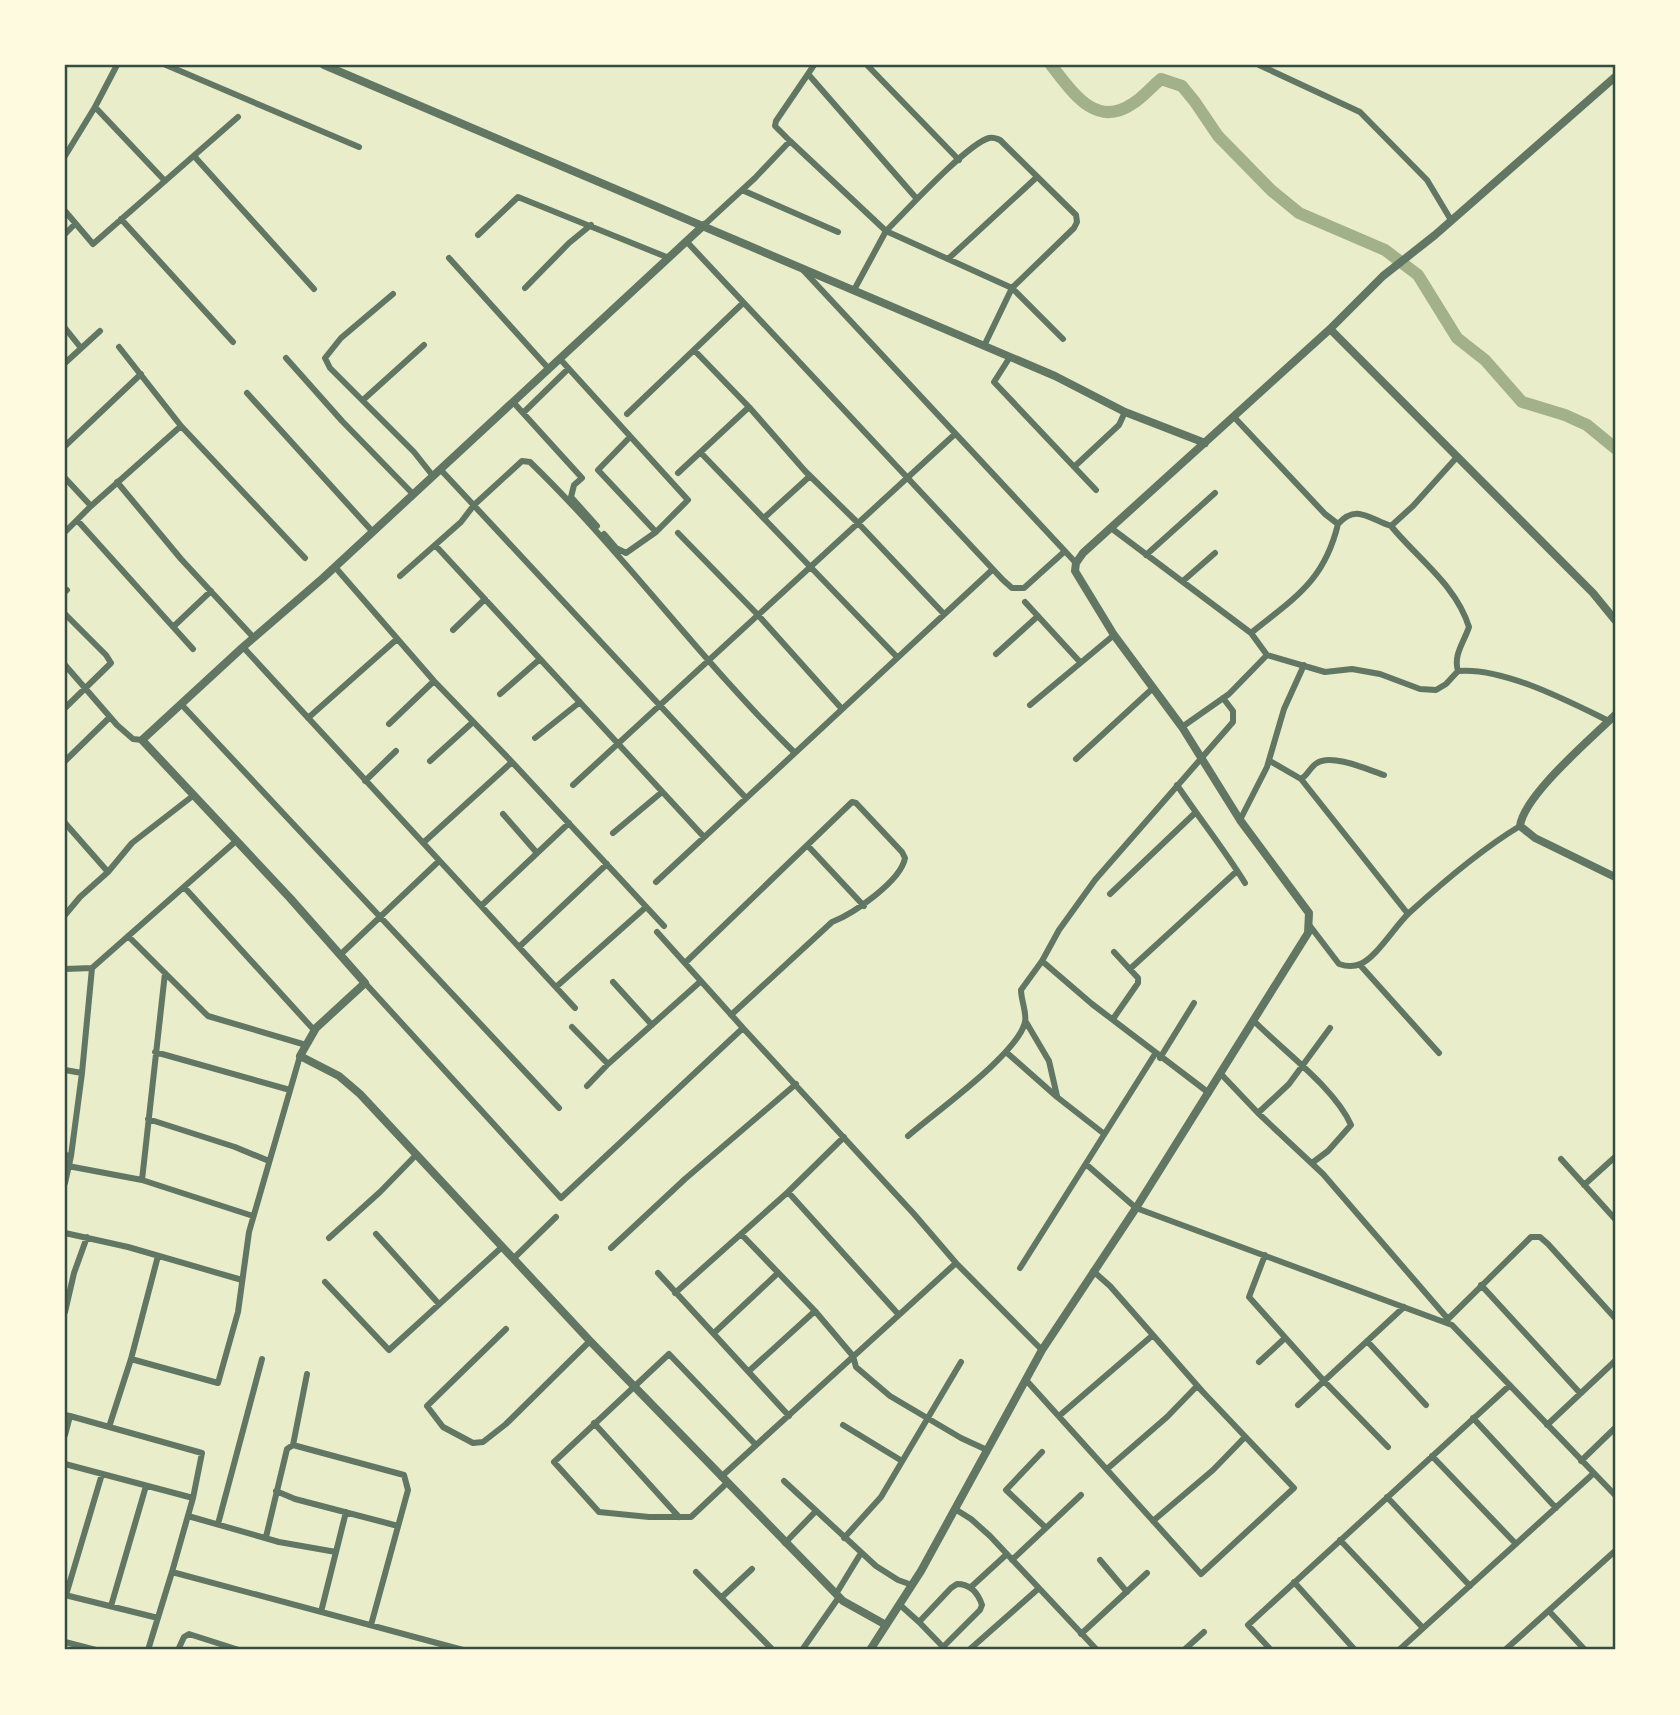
<svg xmlns="http://www.w3.org/2000/svg" width="1680" height="1715" font-family="Quicksand,sans-serif">
<style>
.lines{fill:none;stroke-linecap:round;stroke-linejoin:round}
.canal{stroke:#a3b18a;stroke-width:12}
.minor{stroke:#617663;stroke-width:6}
.tertiary{stroke:#617663;stroke-width:8}
.neatline{fill:none;stroke:#344e41;stroke-width:2.5}
</style>
<rect width="100%" height="100%" fill="#e9edc9"/>
<g class="lines">
<path class="canal" d="M1051,65C1072,91 1095,129 1132,104C1143,98 1151,87 1161,79L1182,86L1195,102L1218,136L1272,191L1299,213L1385,250L1418,275L1457,338L1485,360L1522,402L1565,415L1587,425L1615,448"/>
<path class="minor" d="M166,65L359,147
M814,65L808,74L917,199
M867,65L959,160
M1259,65L1360,112L1427,180L1451,220
M95,107L165,181
M790,141L775,126L776,121L808,74
M65,156L95,107L117,65
M194,156L314,289
M742,190L838,232
M65,211L93,244L238,117
M121,219L233,342
M704,225L755,178L790,141L886,231C905,212 967,144 989,138C994,137 995,138 1000,140L1076,215L1077,222L1074,228L1012,288L984,346
M65,234L75,224
M478,235L518,197L669,258
M687,242L1003,580L1012,588H1024L1065,551
M449,258L549,369
M948,259L1037,177
M803,270L1076,563
M525,288L569,243L591,225
M854,290L886,231L1012,288L1063,339
M393,294L341,338L325,358L330,368L414,452L433,476
M65,328L81,348
M119,347L181,426L305,558
M694,350L749,407L805,471L858,523L944,614
M1010,357L994,382L1096,490
M286,358L342,421L413,494
M560,359L688,500L656,532L626,553L616,548L604,534
M65,363L100,331
M247,393L372,531
M363,400L424,345
M513,402L582,478L574,485L571,497L597,526
M523,413L568,369
M627,414L743,303
M630,437L598,470L656,532
M65,446L141,374
M701,453L897,657
M1074,467L1119,425L1125,412
M440,469L746,798
M678,473L749,407
M65,478L91,506L181,426
M117,482L181,559L254,638
M765,517L810,476
M77,520L193,649
M1338,524C1356,504 1368,518 1391,526L1413,506L1457,457
M1111,528L1251,633C1294,598 1324,582 1338,524L1325,514L1234,417
M65,532L91,506
M678,533L758,615L842,709
M435,545L704,837
M1146,555L1215,493
M335,567L434,681L512,762L423,843
M400,576L461,522L474,505L522,461L530,462C624,553 701,661 795,753
M1183,581L1215,553
M65,592L67,590
M1025,602L1080,662
M65,614L106,655L111,663L65,708
M173,627L211,591
M453,630L485,599
M1251,633L1267,655L1325,672L1352,669L1380,674L1420,689L1436,690L1446,684L1458,671C1453,655 1464,642 1469,627C1456,585 1418,559 1391,526
M243,647L575,1008
M996,654L1038,616
M65,665L117,725L133,739L142,740
M1458,671C1503,667 1568,701 1609,721
M500,694L540,659
M181,704L559,1108
M1030,705L1114,635
M308,718L397,639
M389,724L434,681
M1182,727L1229,694L1267,655
M535,738L580,702
M1076,759L1153,688
M65,761L110,717
M430,761L473,722
M1270,761L1301,779C1308,775 1310,767 1317,763C1331,753 1369,770 1384,775
M512,762L664,926
M1301,779L1408,914
M365,781L396,751
M573,785L955,434
M1177,785C1199,818 1224,849 1245,883
M503,814L537,853
M1240,820L1267,767L1284,709L1304,665
M65,823L108,872
M613,833L662,792
M808,846L864,906
M656,882L992,570
M184,887L314,1030
M1110,894L1195,813
M481,906L569,823
M65,915L80,897L108,872L132,843L194,795
M1310,926L1339,964C1345,966 1354,967 1360,964C1376,958 1395,926 1409,913C1443,882 1480,850 1520,826
M128,936L208,1016L306,1045
M519,947L607,864
M340,955L439,861
M685,963L852,802L856,803L902,852L905,858C901,881 853,914 832,922L731,1015
M1360,965L1439,1053
M1131,968L1237,871
M65,969L92,968
M613,982L652,1025
M365,983L561,1198L743,1028L657,932
M556,987L646,907
M1113,1019L1138,983V978L1114,952
M1253,1020C1282,1050 1335,1088 1351,1125L1328,1151L1312,1163
M1026,1022L1049,1061L1057,1096
M572,1027L608,1064
M743,1028L914,1214L956,1263L1042,1350
M155,1052L290,1090
M1006,1052L1057,1097L1103,1133
M1160,1058L1194,1003
M65,1070L82,1073L71,1156
M82,1073L92,968L236,841
M1221,1074L1258,1113L1323,1174L1448,1319
M587,1086L608,1064L701,981
M1209,1093L1092,1004L1042,961L1059,930L1095,880L1233,722V711L1223,698
M1258,1113L1289,1084L1330,1028
M148,1119L235,1147L269,1161
M908,1136C934,1113 1018,1054 1025,1022C1027,1013 1021,1000 1021,990L1042,961
M65,1155L71,1156L65,1183
M1561,1159L1615,1219
M1087,1165L1136,1208L1452,1325L1615,1495
M68,1166L142,1180L253,1216
M142,1180L165,973
M1584,1185L1615,1157
M788,1192L899,1315
M65,1233L128,1247L242,1280
M376,1234L439,1304
M741,1234L815,1311L853,1356L856,1367L870,1379L890,1396L961,1438L987,1450
M329,1238L380,1192L416,1155
M611,1248L685,1179L796,1084
M1265,1255L1249,1297L1324,1381L1388,1447
M513,1259L556,1217
M1020,1268L1155,1054
M658,1273L789,1416
M325,1282L389,1350L502,1247
M1481,1285L1580,1393
M675,1293L788,1192L844,1137
M65,1312L74,1273L87,1237
M1446,1321L1531,1237H1540L1548,1244L1615,1318
M506,1329L427,1406L443,1427L473,1443L483,1442L506,1424L590,1341
M714,1333L778,1273
M1367,1341L1426,1405
M131,1359L218,1383L238,1312L249,1232L300,1056
M1259,1362L1285,1338
M749,1371L815,1311
M1026,1380L1201,1574L1294,1488L1202,1391L1110,1286L1093,1271
M1298,1405L1404,1307
M65,1415L70,1416L65,1435
M70,1416L202,1453L193,1498
M1059,1416L1153,1335
M1473,1418L1556,1508
M594,1423L679,1517
M843,1425L902,1461
M1547,1425L1615,1361
M109,1427L131,1359L158,1256
M293,1445L404,1475L408,1490L371,1625
M1042,1452L1006,1490L1046,1528
M1432,1456L1516,1544
M1581,1461L1615,1428
M65,1464L193,1498L172,1572L463,1650
M1107,1469L1167,1417L1197,1386
M721,1477L956,1263
M784,1481L876,1566L898,1580L912,1585
M727,1483L691,1517H649L599,1512L554,1462L669,1354L756,1445
M276,1491L295,1499L398,1526
M1387,1497L1470,1586
M955,1509L971,1519L990,1536L1097,1650
M188,1516L279,1542L336,1552
M1153,1521L1213,1470L1245,1437
M218,1524L262,1359
M266,1537L287,1449L293,1445L307,1374
M844,1538L881,1497L961,1362
M1340,1540L1423,1628
M785,1543L816,1511
M1012,1560L1081,1495
M1100,1560L1127,1592
M696,1572L773,1650
M1294,1582L1355,1650
M971,1587L1007,1554
M836,1594L861,1553
M65,1595L158,1618
M66,1595L102,1474
M722,1597L752,1569
M899,1604L919,1622L946,1650
M111,1606L146,1486
M1549,1611L1585,1650
M321,1612L346,1512
M919,1622L951,1588L957,1584C970,1584 978,1593 982,1605L980,1610L943,1647
M1081,1634L1147,1573
M65,1642L96,1650
M148,1650L172,1572
M178,1650L184,1637L189,1634L239,1650
M802,1650L839,1597
M969,1650L1038,1589
M1184,1650L1204,1632
M1271,1650L1248,1625L1509,1386
M1399,1650L1594,1473
M1505,1650L1615,1551"/>
<path class="tertiary" d="M324,65L1055,376L1125,412L1205,443
M704,225L323,578L243,647L142,740L290,898L365,983L316,1028L300,1056L339,1076L360,1094L590,1341L843,1601L886,1625
M1330,329L1593,593L1615,620
M1615,715C1591,739 1524,795 1520,826L1535,838L1615,877
M870,1650L921,1571L1042,1350L1136,1208L1308,933L1309,913L1240,820L1182,727L1114,635L1075,571L1076,563L1083,553L1330,329L1383,276L1435,235L1615,77"/>
</g>
<rect width="1680" height="1715" fill="none" stroke="#fefae0" stroke-width="133"/>
<rect x="66" y="66" width="1548" height="1582" class="neatline"/>
</svg>
